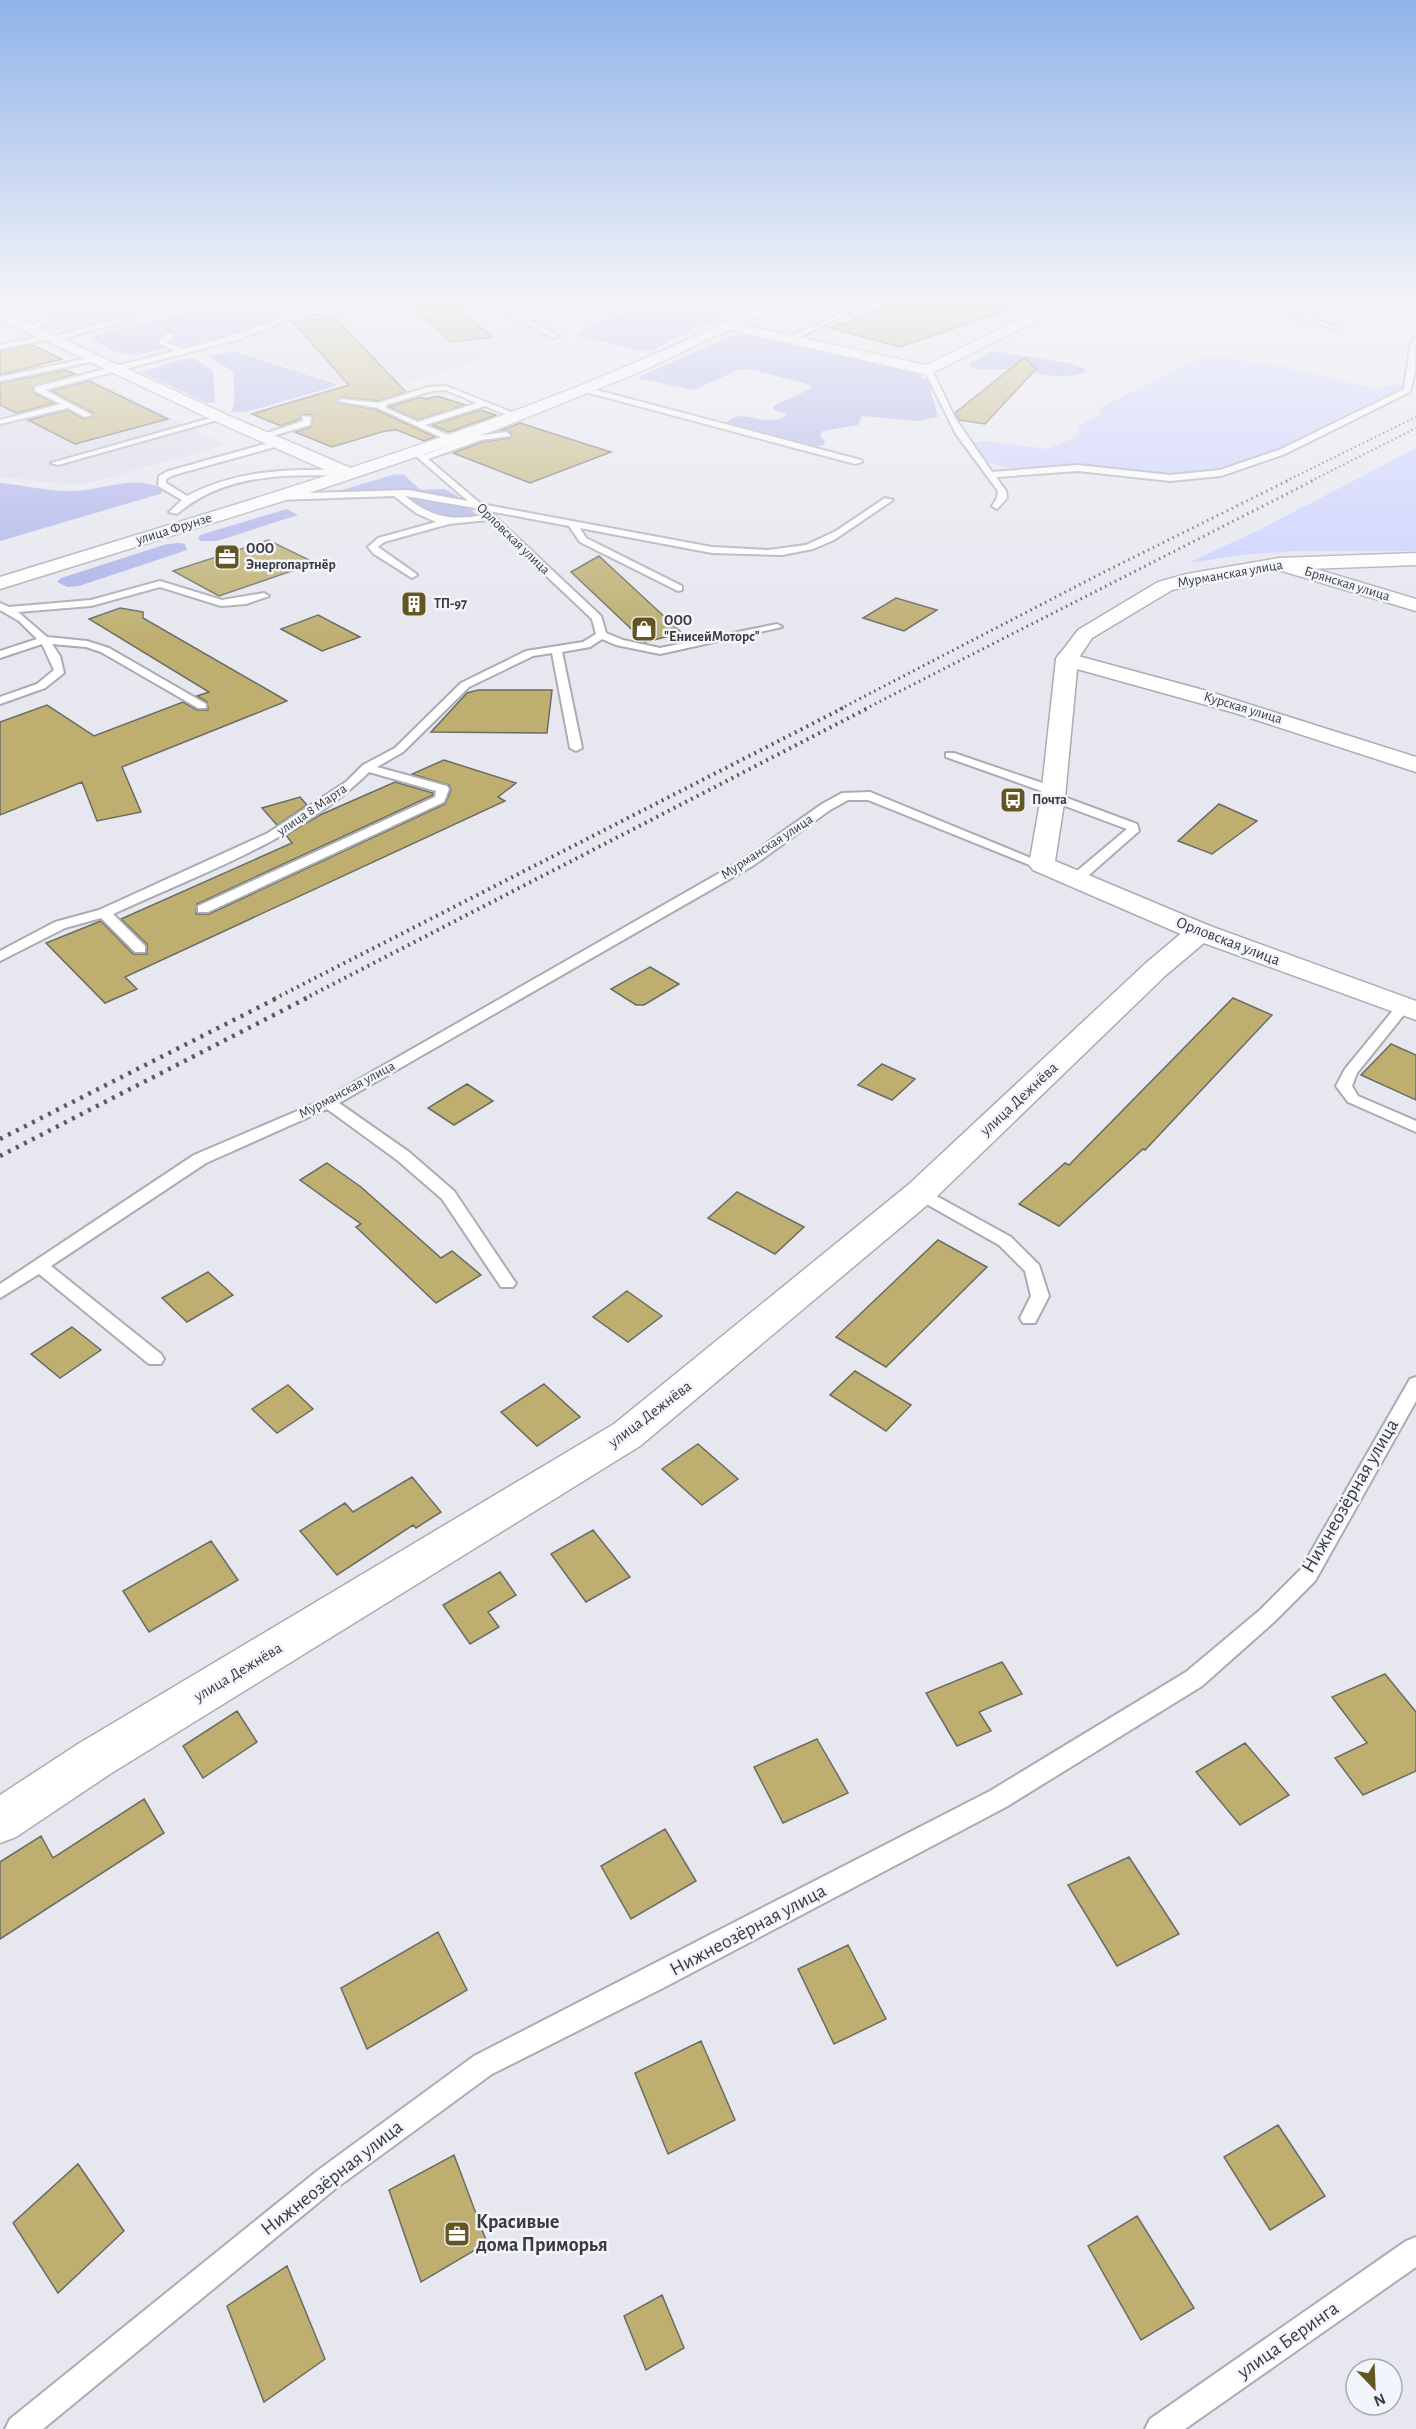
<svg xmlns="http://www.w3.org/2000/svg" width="1416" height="2429" font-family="'Alegreya Sans',sans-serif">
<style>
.built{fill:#d8dae8}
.green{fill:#c9cfff}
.forest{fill:#a9afea}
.building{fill:#beaf70;stroke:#6c6b64;stroke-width:1.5}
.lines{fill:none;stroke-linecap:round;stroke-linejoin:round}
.lane-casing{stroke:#abacb3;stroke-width:4}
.street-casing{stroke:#abacb3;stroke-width:3}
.secondary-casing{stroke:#abacb3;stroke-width:3}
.primary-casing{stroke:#abacb3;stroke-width:3}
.lane{fill:#fff;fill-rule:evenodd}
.street{fill:#fff;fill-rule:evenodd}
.secondary{fill:#fff;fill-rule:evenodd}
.primary{fill:#fff;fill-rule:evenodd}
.rail-far3{stroke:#5a5b5e;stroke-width:2;stroke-dasharray:1.5 3;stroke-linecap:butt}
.rail-far2{stroke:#5a5b5e;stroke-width:3;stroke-dasharray:1.5 4;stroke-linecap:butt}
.rail-far1{stroke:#5a5b5e;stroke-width:4;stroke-dasharray:2 4.5;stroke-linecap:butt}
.rail{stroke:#5a5b5e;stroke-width:4.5;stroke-dasharray:3 6;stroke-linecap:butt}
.labels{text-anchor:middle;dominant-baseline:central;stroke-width:5;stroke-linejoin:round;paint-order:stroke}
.far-street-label{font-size:14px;fill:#3b3b3e;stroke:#f3f5fc}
.far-poi-label{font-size:14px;font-weight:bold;fill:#3b3b3e;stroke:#f3f5fc;text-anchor:start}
.street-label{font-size:16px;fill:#3b3b3e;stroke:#f3f5fc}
.near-street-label{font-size:20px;fill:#3b3b3e;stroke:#f3f5fc}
.near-poi-label{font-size:20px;font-weight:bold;fill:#3b3b3e;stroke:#f3f5fc;text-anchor:start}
</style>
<rect width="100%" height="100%" fill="#e6e7ef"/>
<path class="built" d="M242,301H642L555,336L371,394L192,336Z
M81,373L224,445L81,485L0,477V392Z"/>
<path class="green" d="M512,301H604V302C583,322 538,306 512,301Z
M55,310L116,313L117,315L58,331H49L44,325L54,320L44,314Z
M1205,355L1276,365L1375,389L1398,383L1403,387L1388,397L1278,451L1220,471L1170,476L1106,467L1009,468L986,462L974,443L986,441L1048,449L1078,436L1079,426L1101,414L1100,408Z
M1416,448V551H1296L1240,555L1188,563L1261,529Z"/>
<path class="forest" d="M229,301H282L275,309L271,322L247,331L135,355L114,351L92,339L98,334L211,308Z
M691,301H753L652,350L639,351L578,336L579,331L642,305Z
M742,334L915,373L928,381L938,417L917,421L862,416L858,425L822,431L820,436L825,441L824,445C801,449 748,433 727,423C741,405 766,431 788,414L773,410V406L812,388L811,385L749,369L738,370L694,390L637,378L730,336Z
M234,351L336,384V386L246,412H231C238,400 232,386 234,372L208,356Z
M993,351L1074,364L1087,370C1072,384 1027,370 1007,369C994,369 982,371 969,367L971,363Z
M185,359H195L213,371L215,402L207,403L141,372Z
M396,474L404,475L421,490L444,489L458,496L455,498L426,494L341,493L338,491Z
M0,483C24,485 50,492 74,491C103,490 138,473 164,490L160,494L0,541Z
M417,496L468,506L477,516C450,520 432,515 410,499Z
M287,509L298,515L217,541H201L198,539L200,535Z
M179,543L185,544L187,550L79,586L67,587L57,582L61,578L167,544Z"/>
<path class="building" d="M903,301H1024V304L900,347L830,328Z
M452,303L492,337L451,342L413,308Z
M334,317L406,392L378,401L342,397L336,402L377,410L435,437L424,441L397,430L385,431L332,447L295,432L311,427L313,417L311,415L302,414L300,419L281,426L252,414L349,385L293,322Z
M32,345L62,359L0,375V351Z
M1025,357L1036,369L985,424L959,420L955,413Z
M65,370L75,374L33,387L34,393L55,403L16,413L0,405V383Z
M89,381L168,419L75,444L28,420L68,410L84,419L93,417V413L51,391Z
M437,396L465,405L418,420L388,407L420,397L426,399Z
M480,410L496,415L449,432L432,425Z
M520,423L611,452L530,483L453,453L482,442L510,438L512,436L509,431H500Z
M268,540L315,563L219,596L173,571Z
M599,556L682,633L645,642L571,572Z
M896,598L937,610L904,631L863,618Z
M120,608L143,612V618L287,701L122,767L141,812L97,821L82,782L0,815V722L47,705L94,736L183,702L197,710H208L207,702L197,696L209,692L89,619Z
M318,615L360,637L322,651L281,629Z
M478,690H552L547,733L431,732L467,693Z
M444,760L516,783L498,797L505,801L125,977L137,989L105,1003L46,943L101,921L133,954H147V944L121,919L292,843L286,835L320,815L395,782L433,793V795L197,904L196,914H209L445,804L451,790L449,785L412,774Z
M300,797L307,805L277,825L262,808Z
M1219,804L1257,821L1212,854L1178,841Z
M650,967L679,984L644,1005H636L611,989Z
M1233,998L1272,1015L1145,1150L1143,1149L1059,1226L1019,1204L1065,1163L1069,1165Z
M1391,1044L1416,1055V1100L1361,1075Z
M882,1064L915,1079L892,1100L858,1085Z
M467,1084L493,1101L454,1125L428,1108Z
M327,1163L361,1187L441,1258L452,1251L481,1275L436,1303L356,1227L361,1224L300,1180Z
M737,1192L804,1227L775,1254L708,1218Z
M938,1240L987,1267L886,1367L836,1337Z
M208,1272L233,1295L187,1322L162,1298Z
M627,1291L662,1316L628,1342L593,1317Z
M72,1327L101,1350L60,1378L31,1354Z
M855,1371L911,1405L886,1431L830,1395Z
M544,1384L580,1417L537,1446L501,1412Z
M288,1385L313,1409L277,1433L252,1409Z
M698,1444L738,1479L702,1505L662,1469Z
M412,1477L441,1512L416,1528L413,1525L337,1575L300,1531L345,1503L353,1512Z
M593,1530L630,1577L586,1602L551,1554Z
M211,1541L238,1580L149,1632L123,1591Z
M500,1572L516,1595L488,1612L499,1627L470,1644L443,1605Z
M1002,1662L1022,1694L979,1712L991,1731L957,1746L926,1693Z
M1385,1674L1416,1712V1771L1363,1795L1335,1758L1367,1743L1332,1697Z
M237,1711L257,1742L203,1778L183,1746Z
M817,1739L848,1793L783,1823L754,1767Z
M1245,1743L1289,1795L1240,1825L1196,1772Z
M144,1799L164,1833L0,1939V1862L41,1836L53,1858Z
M665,1829L696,1881L631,1919L601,1866Z
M1129,1857L1179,1934L1117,1966L1068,1885Z
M438,1932L467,1990L367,2049L341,1988Z
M848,1945L886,2019L834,2044L798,1969Z
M701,2041L735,2120L668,2154L635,2073Z
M1278,2125L1325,2196L1270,2230L1224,2157Z
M454,2155L487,2243L421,2282L389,2190Z
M78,2164L124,2231L58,2293L13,2223Z
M1137,2216L1194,2308L1141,2340L1088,2246Z
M287,2266L325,2359L264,2402L227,2306Z
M662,2295L684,2348L646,2370L624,2316Z"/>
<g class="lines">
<g class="lane-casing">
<path id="lane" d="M180,301H196L134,313L56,311L41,314L49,324L27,330L23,328L41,321L34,312L65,305L68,307L134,309Z
M386,301H406L297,317L240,339L45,390L92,415L85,417L68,408L0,424V420L61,404L35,391V387L175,351L160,344V339L168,333L175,335L167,343L183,349L234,335L296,313Z
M478,301L502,306L559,336L552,338L498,308Z
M1197,301L1254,302L1339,327L1335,329L1254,306Z
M1345,301H1361L1416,311V315Z
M845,311L851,312L792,341L785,339Z
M126,316L129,320L55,341L49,339L0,349V345L49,335L52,337Z
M1416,337L1415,372L1410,392L1285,454L1221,476L1170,481L1078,471L996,477L1006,491L1007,498L997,509L992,506L997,498L998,491L956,434L924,370L928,368L932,370L955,418L992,472L1078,465L1170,475L1220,470L1279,450L1404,389L1410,346Z
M93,357L96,361L0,381V377Z
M446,386L521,416L514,418L485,406L425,425L454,437L451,442L378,408L338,401L342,399L378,403L428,387ZM445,390L477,403L418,422L386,408V405L432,391Z
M585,387L861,460L862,462L855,464L582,391Z
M218,416L225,418L58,465L51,463Z
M302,416L311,417L310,425L262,439L258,436L303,421Z
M507,432L510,436L481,440L428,459L481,504L712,547L768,550L806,545L836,531L885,498L893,500L834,540L813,549L782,555L712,553L580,528L586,538L682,586V590L678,591L580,542L569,526L489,511L601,616L606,633L623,640L660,648L777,624L782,627L660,654L616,645L602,639L590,647L562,652L582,748L576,751L570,748L552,653L533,656L469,687L403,752L377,767L447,786L449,789L444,802L208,912H198V906L435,797L436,791L369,772C305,837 195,876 113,914L145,946V952H135L101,918L65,928L0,961V951L55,922L99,910L268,833L346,782L363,765L395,748L461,683L526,651L583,642L596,634L592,619L487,520L449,524L384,542L378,547L415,573L417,575L412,578L374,554L368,547L378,538L436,522L416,513L394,496L277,500L273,497L277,494L408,490L468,501L410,451L417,449L424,455L476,436ZM405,496L475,508L483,515C451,521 430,517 405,496Z
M279,440L282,445L174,475L166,479V483L187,496C238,469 291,469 347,470L351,473L347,476C287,474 225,473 177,514L169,512L182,500L158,486L159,476L168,471Z
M160,581L222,600L264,593L269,596L246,604L221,606L160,587L91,606L18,612L47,637L87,641L109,648L206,704V708H198L101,652L86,647L52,644L60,656L64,673L45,688L0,704V697L37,684L54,670L42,644L0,658V651L37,639L19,621L0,610V603L9,607L91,600Z
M946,753H954L1057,788L1059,791L1056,794L1137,824L1139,831L1081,882H1071V876L1127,829L1049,800L1047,797L1050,794L946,757Z
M870,792L1048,865L1042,869L1037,868L868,800H848L830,810L754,865L339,1103L409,1152L454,1191L513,1279L516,1283L513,1287H501L442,1199L397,1160L327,1109L206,1163L51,1266L161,1354L164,1359L161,1364H149L39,1274L0,1298V1284L194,1155L323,1100L744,859L822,804L842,793Z
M1404,1002L1411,1006L1357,1073L1352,1086L1358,1096L1416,1121V1132L1348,1102L1336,1086L1345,1069L1399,1003Z
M920,1187L1011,1237L1039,1265L1049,1296L1035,1323H1023L1020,1318L1031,1296L1025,1271L999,1245L914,1197L912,1193Z
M1416,1377V1401L1315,1581L1274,1622L1202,1686L1006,1807L663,1988L492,2074L335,2189L43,2429H5L10,2419L317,2171L474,2056L990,1791L1186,1672L1260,1610L1301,1569L1410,1379Z
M1416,2237V2267L1185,2429H1145L1150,2419L1406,2241Z"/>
</g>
<g class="street-casing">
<path id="street" d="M1058,301H1076L928,375L730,330L723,326L730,322L926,365Z
M1279,558L1416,599V611L1272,568L1269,564Z
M1067,653L1207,691L1416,757V772L1235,713L1059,664L1056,659L1059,654Z
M1200,924L1210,926L1214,932L1210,938L1166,975L932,1201L640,1446L110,1774L16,1837L0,1843V1795L78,1744L614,1424L908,1185L1146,963L1190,926Z"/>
</g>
<g class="secondary-casing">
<path id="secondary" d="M0,310L227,415L353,469L356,473L347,478L341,477L215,421L0,319Z
M1416,553V565L1279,570L1189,586L1172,590L1092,638L1078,659L1065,797L1055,861L1210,926L1416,1001V1020L1190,938L1033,870L1029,865L1041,797L1056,659L1078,630L1158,582L1187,574L1279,558Z"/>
</g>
<g class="primary-casing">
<path id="primary" d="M771,301H790L642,371L493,431L312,492L0,589V577C173,523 348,473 517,410C604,378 688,340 771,301Z"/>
</g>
<use href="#lane" class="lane"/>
<use href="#street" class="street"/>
<use href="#secondary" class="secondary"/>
<use href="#primary" class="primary"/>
<path class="rail-far3" d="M1286,481L1416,417
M1311,481L1416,428"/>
<path class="rail-far2" d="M840,709L1102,573L1289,480
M865,709L1314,480"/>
<path class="rail-far1" d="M274,999L843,708
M304,999L868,708"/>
<path class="rail" d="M0,1139L277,998
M0,1156L307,998"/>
</g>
<linearGradient id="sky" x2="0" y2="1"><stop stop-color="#90b3ea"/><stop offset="0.47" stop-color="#f4f4f8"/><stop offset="1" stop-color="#f4f4f8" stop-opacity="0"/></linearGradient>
<rect width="1416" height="641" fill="url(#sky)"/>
<defs>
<g id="office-square" transform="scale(1.35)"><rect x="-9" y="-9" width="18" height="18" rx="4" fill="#635623" stroke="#f3f5fc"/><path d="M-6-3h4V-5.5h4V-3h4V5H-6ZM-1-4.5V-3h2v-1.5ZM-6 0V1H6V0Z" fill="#fff"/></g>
<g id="building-square" transform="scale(1.35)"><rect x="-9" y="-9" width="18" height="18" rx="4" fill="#635623" stroke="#f3f5fc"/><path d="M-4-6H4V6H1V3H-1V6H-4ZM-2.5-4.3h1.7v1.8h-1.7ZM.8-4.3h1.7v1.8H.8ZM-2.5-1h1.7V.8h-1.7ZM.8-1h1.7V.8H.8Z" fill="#fff"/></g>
<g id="shop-square" transform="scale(1.35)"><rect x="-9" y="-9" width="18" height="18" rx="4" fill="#635623" stroke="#f3f5fc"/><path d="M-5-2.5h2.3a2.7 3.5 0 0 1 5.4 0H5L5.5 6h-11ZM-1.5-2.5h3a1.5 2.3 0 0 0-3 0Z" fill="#fff"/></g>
<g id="bus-square" transform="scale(1.35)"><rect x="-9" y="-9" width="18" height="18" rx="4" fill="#635623" stroke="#f3f5fc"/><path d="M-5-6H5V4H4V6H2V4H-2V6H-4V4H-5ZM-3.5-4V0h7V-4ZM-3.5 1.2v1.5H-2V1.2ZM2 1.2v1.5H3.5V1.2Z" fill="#fff"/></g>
</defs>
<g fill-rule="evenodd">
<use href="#office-square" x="227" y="557"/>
<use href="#building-square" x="414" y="604"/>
<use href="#shop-square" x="644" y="629"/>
<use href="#bus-square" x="1013" y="800"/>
<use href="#office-square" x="457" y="2234"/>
</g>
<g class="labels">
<g class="far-street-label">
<text transform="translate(174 529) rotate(-17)">улица Фрунзе</text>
<text transform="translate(513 539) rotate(44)">Орловская улица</text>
<text transform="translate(1230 574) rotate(-10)">Мурманская улица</text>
<text transform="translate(1347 584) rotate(17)">Брянская улица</text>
<text transform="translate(1243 708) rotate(17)">Курская улица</text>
<text transform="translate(312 810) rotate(-34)">улица 8 Марта</text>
<text transform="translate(767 847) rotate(-33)">Мурманская улица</text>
<text transform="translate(347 1090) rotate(-28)">Мурманская улица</text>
</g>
<g class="far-poi-label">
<text x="246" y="549">ООО<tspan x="246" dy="16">Энергопартнёр</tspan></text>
<text x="434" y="604">ТП-97</text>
<text x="664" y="621">ООО<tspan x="664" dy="16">"ЕнисейМоторс"</tspan></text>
<text x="1032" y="800">Почта</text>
</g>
<g class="street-label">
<text transform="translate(1228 941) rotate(21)">Орловская улица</text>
<text transform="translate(1019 1099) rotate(-43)">улица Дежнёва</text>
<text transform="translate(650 1414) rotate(-37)">улица Дежнёва</text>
<text transform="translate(238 1672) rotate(-31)">улица Дежнёва</text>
</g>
<g class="near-street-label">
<text transform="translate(1350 1496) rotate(-60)">Нижнеозёрная улица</text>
<text transform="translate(748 1930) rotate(-28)">Нижнеозёрная улица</text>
<text transform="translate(332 2178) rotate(-38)">Нижнеозёрная улица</text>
<text transform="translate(1288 2340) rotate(-35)">улица Беринга</text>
</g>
<g class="near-poi-label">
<text x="476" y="2222">Красивые<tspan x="476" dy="23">дома Приморья</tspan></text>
</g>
</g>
<g transform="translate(1374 2387) rotate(157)"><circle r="28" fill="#f3f5fc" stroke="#a9abb0" stroke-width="1.5"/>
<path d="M0-4.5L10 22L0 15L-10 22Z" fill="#635623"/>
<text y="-9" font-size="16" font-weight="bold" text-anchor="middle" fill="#3b3b3e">N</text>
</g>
</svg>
